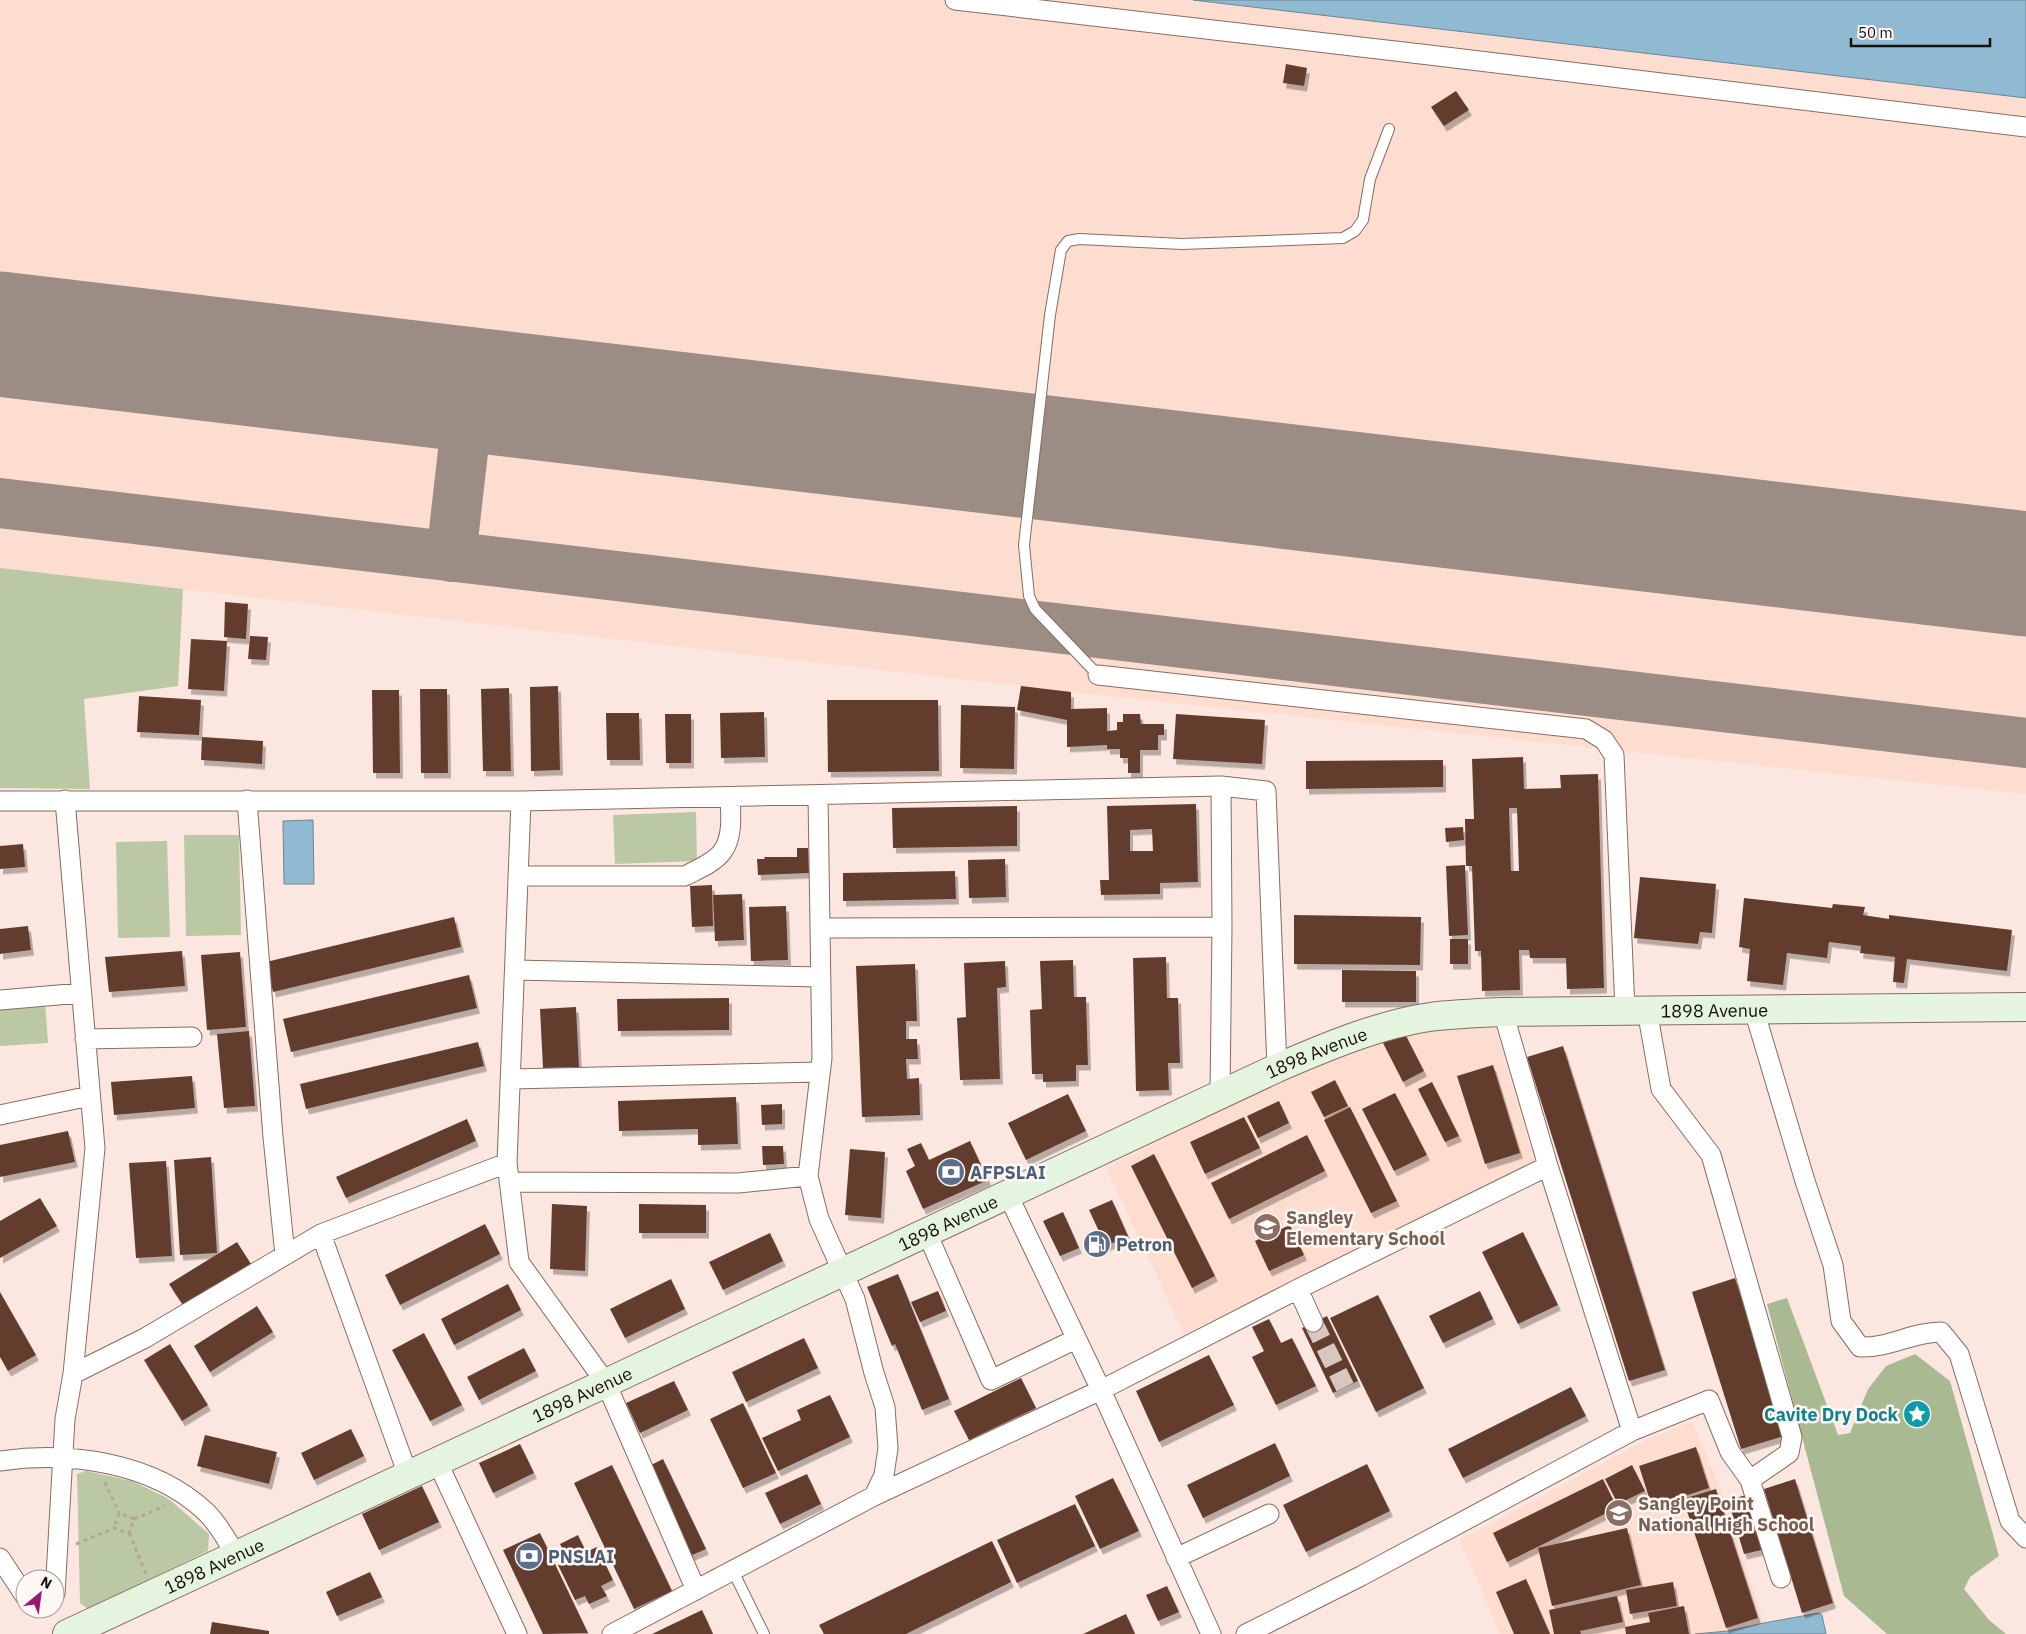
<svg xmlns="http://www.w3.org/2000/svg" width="2026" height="1634" font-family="'IBM Plex Sans',sans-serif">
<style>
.built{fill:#fdddd0}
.green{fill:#bac8a3}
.forest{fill:#a9b991}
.water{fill:#90b9d2;stroke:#6c8696}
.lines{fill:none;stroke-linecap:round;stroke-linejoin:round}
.taxiway{stroke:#9b8c84;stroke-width:50}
.runway{stroke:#9b8c84;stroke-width:125}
.building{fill:#623e2e;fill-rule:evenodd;filter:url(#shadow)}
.street-tunnel{stroke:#d9c7bf;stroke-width:19;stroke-dasharray:19 9;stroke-linecap:butt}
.lane-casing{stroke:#886c61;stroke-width:12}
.street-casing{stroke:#886c61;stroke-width:21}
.secondary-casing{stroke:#886c61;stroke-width:30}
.path{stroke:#b6a59e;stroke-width:3;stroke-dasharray:4 4;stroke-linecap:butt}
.lane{stroke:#fff;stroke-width:10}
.street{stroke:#fff;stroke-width:19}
.secondary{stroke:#e4f4df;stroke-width:28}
.labels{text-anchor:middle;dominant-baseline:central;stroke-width:5;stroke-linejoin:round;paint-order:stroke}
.street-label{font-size:18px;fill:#190f0a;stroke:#fef8f5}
.service-label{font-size:18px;font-weight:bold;fill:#4e5e75;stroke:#fef8f5;text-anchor:start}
.education-label{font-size:18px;font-weight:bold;fill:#785e54;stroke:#fef8f5;text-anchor:start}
.culture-label{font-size:18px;font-weight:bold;fill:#0d838f;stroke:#fef8f5;text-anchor:end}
</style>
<defs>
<filter id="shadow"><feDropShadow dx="3" dy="5.5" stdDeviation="0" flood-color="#0004"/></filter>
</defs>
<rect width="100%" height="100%" fill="#fbe7df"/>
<path class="built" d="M0,0H1193L2026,98V794L1071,692L0,568Z
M1482,1021L1495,1027L1534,1161L1184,1334L1106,1168L1292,1073L1399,1035Z
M1692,1421L1719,1485L1764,1623L1728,1631L1695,1634H1500L1460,1540L1642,1442Z"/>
<path class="green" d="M0,568L183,589L178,686L84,699L90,789L0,788Z
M696,812L697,861L615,864L613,815Z
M184,835H239L241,935L186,936Z
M167,841L170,937L118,938L116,842Z
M45,1002L48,1043L0,1046V1005Z
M86,1471L132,1481L169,1499L209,1534L208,1551L88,1609L80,1603L77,1474Z"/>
<path class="forest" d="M1787,1298L1838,1435L1850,1433L1868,1389L1886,1366L1915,1354L1950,1381L1999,1556L1970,1577L1964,1589L1989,1620L2006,1634H1887L1844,1596L1767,1304Z"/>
<path class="water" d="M1193,0H2026V98Z
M313,820L314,884H284L283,821Z
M1819,1613L1822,1615L1826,1634H1695L1728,1631L1764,1623Z"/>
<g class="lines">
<path class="taxiway" d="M0,503L2026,743
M451,557L470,390"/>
<path class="runway" d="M0,334L2026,574"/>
</g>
<path class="building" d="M1286,64L1307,68L1304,86L1283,83Z
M1456,91L1469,110L1444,126L1431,107Z
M225,602L248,604L246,639L224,637Z
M250,636L268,637L266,660L248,659Z
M191,639L227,641L224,691L188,689Z
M558,686L560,770L531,771L530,687Z
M1021,686L1071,692V709L1107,708V731L1117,730V722H1123V714H1140L1141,724H1164V735H1158V750H1140V773H1128V758H1120V749H1107V745L1067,747V720L1017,710Z
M509,688L511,771H483L481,689Z
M420,689H447L448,773H421Z
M372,690H399L400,773H373Z
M139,696L201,700L199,735L137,732Z
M827,700H938L939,771L828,772Z
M961,705L1015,707L1014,769L960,768Z
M764,712L765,757L721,758L720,713Z
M606,713H639L640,760H607Z
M665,714H691V763H666Z
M1176,714L1265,720L1262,764L1173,759Z
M202,737L263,741L262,764L201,760Z
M1523,757L1524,789L1561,788L1560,775L1598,774L1604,988L1567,989L1566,958H1530L1529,950H1519L1520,990L1482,991L1481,951H1475L1472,866H1466L1465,819H1474L1472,759ZM1509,808H1517L1519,871H1511Z
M1443,760V787L1306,789V761Z
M1196,804L1198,882L1160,883V894L1101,895L1100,880H1109L1107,806ZM1152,829L1153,851H1130V830Z
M1017,806V846L893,848L892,808Z
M1463,827L1464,840L1446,842L1445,828Z
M23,844L25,867L0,869V846Z
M797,848H808L809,873L758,875L757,859H765L764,857H797Z
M1005,859L1006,897L969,898L968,860Z
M1465,865L1468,935L1449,936L1446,866Z
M955,871L956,899L843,901V873Z
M1640,877L1716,884L1712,933L1700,932L1698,944L1634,938Z
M712,885L713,926L692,927L690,886Z
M742,894L744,940L715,941L713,895Z
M1744,898L1832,908L1833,904L1865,907L1863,915L1889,919V915L2012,930L2007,971L1907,959L1904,983L1893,982L1895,957L1860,953L1861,946L1829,942L1827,958L1787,953L1783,985L1747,981L1750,949L1739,947Z
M786,906L788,960L751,961L749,907Z
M1294,915L1421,917L1420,965L1294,964Z
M454,917L461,947L273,992L266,962Z
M28,926L31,950L0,954V929Z
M1450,939H1468V964H1450Z
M182,951L185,986L109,992L105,957Z
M240,952L246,1027L207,1030L201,955Z
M1166,957L1167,998H1178L1180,1063H1168L1169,1090L1136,1091L1133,958Z
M1073,960L1074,997H1086L1088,1065H1076V1081L1043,1082V1074H1032L1030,1010L1042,1009L1040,961Z
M1005,961L1006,987L997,988L1000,1079L960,1080L957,1018L966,1017L964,963Z
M915,964L917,1021H906V1039H917L918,1059H906L907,1079L919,1078L920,1115L862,1117L856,966Z
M1342,970L1416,971V1002H1342Z
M469,975L477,1008L291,1052L283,1019Z
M729,998V1030L618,1031L617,999Z
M576,1007L579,1067L543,1068L540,1009Z
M249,1031L255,1106L224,1108L217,1034Z
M1404,1032L1424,1071L1403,1082L1383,1043Z
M478,1042L484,1066L306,1109L300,1084Z
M1563,1046L1665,1370L1629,1381L1527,1057Z
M1493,1065L1520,1153L1485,1164L1457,1076Z
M192,1076L195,1108L114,1115L111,1082Z
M1335,1080L1348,1106L1324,1117L1311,1092Z
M1432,1082L1459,1136L1445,1142L1418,1089Z
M1395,1093L1427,1155L1394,1171L1362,1109Z
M1068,1094L1086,1131L1026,1160L1008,1123Z
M736,1097L738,1144L698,1145V1129L619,1131L618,1101Z
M1279,1101L1289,1123L1258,1138L1247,1116Z
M782,1104V1124L762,1125L761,1105Z
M1350,1107L1397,1201L1371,1213L1324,1120Z
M1244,1117L1260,1148L1205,1174L1190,1142Z
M467,1119L476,1141L346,1198L336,1177Z
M68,1131L75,1162L0,1177V1145Z
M1307,1135L1325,1171L1229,1219L1211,1183Z
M970,1141L988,1180L923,1209L906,1171L915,1166L907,1149L921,1143L929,1160Z
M762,1146H783L784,1164L763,1165Z
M850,1149L885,1152L881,1218L845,1215Z
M1154,1154L1215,1276L1192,1288L1131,1166Z
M211,1157L217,1253L180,1255L174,1160Z
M166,1161L172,1256L136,1258L129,1163Z
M40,1198L57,1226L0,1258V1221Z
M1112,1200L1128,1236L1106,1246L1089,1210Z
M552,1204L587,1206L585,1271L550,1269Z
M639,1204L706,1205V1233H639Z
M1063,1212L1079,1248L1060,1256L1043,1221Z
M485,1224L500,1254L400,1305L385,1275Z
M1290,1225L1304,1255L1269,1271L1255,1241Z
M1523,1232L1558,1305L1518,1324L1482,1252Z
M770,1233L783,1261L723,1290L709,1262Z
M237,1242L251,1264L183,1305L169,1284Z
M898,1274L949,1399L922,1410L895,1344L892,1346L867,1287Z
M1735,1278L1784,1436L1741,1449L1692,1292Z
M671,1279L685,1309L625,1338L610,1309Z
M508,1284L521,1310L454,1345L441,1319Z
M938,1291L946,1311L920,1322L911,1302Z
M1480,1291L1493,1319L1443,1343L1429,1316Z
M0,1292L36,1355L8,1371L0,1357Z
M1378,1295L1424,1388L1376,1412L1330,1318Z
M257,1306L273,1332L210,1372L194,1346Z
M1327,1316L1358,1381L1333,1393L1302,1328Z
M1269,1319L1281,1343L1292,1338L1316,1386L1276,1405L1252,1357L1264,1351L1252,1327Z
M424,1333L462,1405L430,1421L392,1350Z
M804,1338L818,1368L746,1402L732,1372Z
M170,1344L208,1405L182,1421L144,1360Z
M524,1348L536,1371L479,1400L467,1377Z
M1209,1355L1234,1405L1159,1442L1136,1391Z
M1021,1378L1036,1408L969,1440L954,1411Z
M674,1381L688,1410L640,1433L626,1403Z
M1571,1387L1586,1416L1463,1478L1448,1449Z
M830,1395L850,1437L778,1471L762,1438L801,1420L797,1410Z
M743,1403L776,1473L743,1488L710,1419Z
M351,1429L364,1456L314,1480L301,1453Z
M205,1435L277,1452L269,1484L197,1466Z
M1275,1443L1290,1476L1203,1518L1187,1485Z
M520,1444L534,1473L493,1493L479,1463Z
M1696,1447L1709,1488L1652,1507L1639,1466Z
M663,1459L706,1549L690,1556L647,1467Z
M1367,1464L1390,1511L1306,1552L1283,1505Z
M612,1465L672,1591L634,1609L574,1483Z
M1632,1465L1645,1491L1618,1504L1605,1479Z
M807,1474L821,1504L780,1524L765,1493Z
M1113,1478L1139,1531L1100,1549L1075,1496Z
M1603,1479L1617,1508L1507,1562L1493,1533Z
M1795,1479L1833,1603L1802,1613L1764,1489Z
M422,1486L439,1522L379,1550L362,1514Z
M1716,1489L1758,1618L1726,1628L1683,1499Z
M1750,1494L1766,1549L1744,1554L1728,1500Z
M1075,1504L1095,1546L1017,1583L997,1540Z
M1627,1528L1641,1585L1552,1606L1538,1548Z
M540,1533L588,1633L543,1634L503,1550Z
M578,1535L586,1552L597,1547L613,1580L601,1586L607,1596L589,1604L585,1596L575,1600L558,1565L568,1560L560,1544Z
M992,1541L1011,1582L906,1634H824L819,1625Z
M370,1572L382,1597L337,1616L326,1592Z
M1526,1579L1550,1634H1514L1496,1592Z
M1673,1582L1677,1606L1630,1614L1626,1590Z
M1167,1586L1179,1612L1158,1621L1146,1595Z
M1617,1596L1623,1622L1580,1631L1581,1634H1554L1549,1610Z
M1684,1606L1689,1634H1626L1625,1627L1650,1622L1648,1613Z
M702,1610L713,1634H652Z
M1126,1614L1135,1634H1083Z
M212,1622L269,1631V1634H210Z"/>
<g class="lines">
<path class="street-tunnel" d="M1313,1322L1345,1387"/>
<g class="lane-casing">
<path id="lane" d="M1098,675L1035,609L1029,596L1024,545L1050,315L1061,250L1068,241L1079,239L1182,244L1343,238L1355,231L1363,220L1370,179L1389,129
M733,1571L764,1634"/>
</g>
<g class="street-casing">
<path id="street" d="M955,0L1421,54L2026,127
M1098,675L1586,729L1604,740L1614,755L1625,1010
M818,796L822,1058L808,1176L819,1219L855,1299L874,1373L885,1407L888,1448L884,1475L874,1496
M247,800L273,1137L285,1255
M0,801H521L1221,786L1266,791L1277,1068
M521,801L507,1163L519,1262L606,1383L696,1590
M519,876H685C696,870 714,863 722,852C733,838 731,815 730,798
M820,928L1222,927
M515,970L821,977
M0,1000L81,993
M1647,1010L1661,1089L1711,1155L1792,1437L1789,1453L1750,1480
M1754,1010L1805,1181L1833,1265L1841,1321L1860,1347C1890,1348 1912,1332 1941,1332L1959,1354L2010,1521L2026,1538
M1503,1012L1548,1166L1632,1431
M85,1039L192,1037
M511,1079L820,1072
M1220,1095L1222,927L1221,786
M0,1115L90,1096
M509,1182L738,1183L808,1176
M1008,1195L1101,1390L1211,1634
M927,1233L991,1380L1076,1339
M321,1234L408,1475
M1298,1289L1313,1322
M73,1374L145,1338L321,1234L507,1163
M0,1461C69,1451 153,1462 206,1512C219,1525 228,1541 236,1556
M437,1461L517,1634
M0,1558L25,1596
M1176,1558L1269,1514
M55,1594L65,1419L73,1374L95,1148L65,800
M612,1634L874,1496L1101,1390L1298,1289L1548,1166
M1246,1634L1361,1576L1632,1431L1709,1400L1730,1452L1750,1480L1781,1578"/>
</g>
<g class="secondary-casing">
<g id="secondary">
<path id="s1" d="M67,1634L606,1383L1277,1068C1323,1048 1380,1024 1430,1017C1454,1014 1479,1013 1503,1012L2026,1007"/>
</g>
</g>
<path class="path" d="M105,1482L119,1513
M134,1519L165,1506
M129,1533L146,1574
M76,1544L114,1528L129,1533L134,1519L119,1513L114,1528"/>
<use href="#lane" class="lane"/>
<use href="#street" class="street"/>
<use href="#secondary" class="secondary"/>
</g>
<defs>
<g id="bank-disc" transform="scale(1.4375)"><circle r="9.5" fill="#5c6f8a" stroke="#fef8f5"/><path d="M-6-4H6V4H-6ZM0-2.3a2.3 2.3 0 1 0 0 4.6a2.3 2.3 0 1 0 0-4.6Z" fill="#fff"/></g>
<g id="school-disc" transform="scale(1.4375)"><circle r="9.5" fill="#8d6e63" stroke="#fef8f5"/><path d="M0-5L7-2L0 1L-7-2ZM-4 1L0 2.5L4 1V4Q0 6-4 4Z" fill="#fff"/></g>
<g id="fuel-disc" transform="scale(1.4375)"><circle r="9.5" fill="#5c6f8a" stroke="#fef8f5"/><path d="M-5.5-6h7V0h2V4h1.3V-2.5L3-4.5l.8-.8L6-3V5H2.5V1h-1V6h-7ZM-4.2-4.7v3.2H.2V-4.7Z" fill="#fff"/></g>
<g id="sight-disc" transform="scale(1.4375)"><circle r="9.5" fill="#0f9aa8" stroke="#fef8f5"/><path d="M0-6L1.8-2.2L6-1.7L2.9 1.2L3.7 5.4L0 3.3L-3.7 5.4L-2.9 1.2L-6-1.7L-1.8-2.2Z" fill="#fff"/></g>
</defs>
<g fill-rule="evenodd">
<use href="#bank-disc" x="951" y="1172"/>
<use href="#school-disc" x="1267" y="1227"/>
<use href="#fuel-disc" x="1097" y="1244"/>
<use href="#sight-disc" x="1917" y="1414"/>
<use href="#school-disc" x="1619" y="1513"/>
<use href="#bank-disc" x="529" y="1556"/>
</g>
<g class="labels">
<g class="street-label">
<text stroke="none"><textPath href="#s1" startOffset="1782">1898 Avenue</textPath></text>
<text stroke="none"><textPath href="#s1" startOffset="1378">1898 Avenue</textPath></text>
<text stroke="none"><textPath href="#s1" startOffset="972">1898 Avenue</textPath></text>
<text stroke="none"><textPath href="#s1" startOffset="568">1898 Avenue</textPath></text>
<text stroke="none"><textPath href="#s1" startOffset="162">1898 Avenue</textPath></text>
</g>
<g class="service-label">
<text x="970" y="1172">AFPSLAI</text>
<text x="1116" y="1244">Petron</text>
<text x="548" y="1556">PNSLAI</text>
</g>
<g class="education-label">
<text x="1286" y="1217">Sangley<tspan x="1286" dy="21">Elementary School</tspan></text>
<text x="1638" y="1503">Sangley Point<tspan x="1638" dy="21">National High School</tspan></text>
</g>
<g class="culture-label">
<text x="1898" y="1414">Cavite Dry Dock</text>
</g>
</g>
<g transform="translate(40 1594) rotate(29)"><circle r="24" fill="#fef8f5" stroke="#a29b97"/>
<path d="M0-4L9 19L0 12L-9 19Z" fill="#971972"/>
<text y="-8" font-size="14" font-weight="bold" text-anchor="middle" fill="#190f0a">N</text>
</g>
<path d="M1851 38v8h139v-8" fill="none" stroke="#190f0a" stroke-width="2.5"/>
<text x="1858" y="38" font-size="15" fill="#190f0a" stroke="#fef8f5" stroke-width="4" paint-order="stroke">50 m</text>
</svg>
